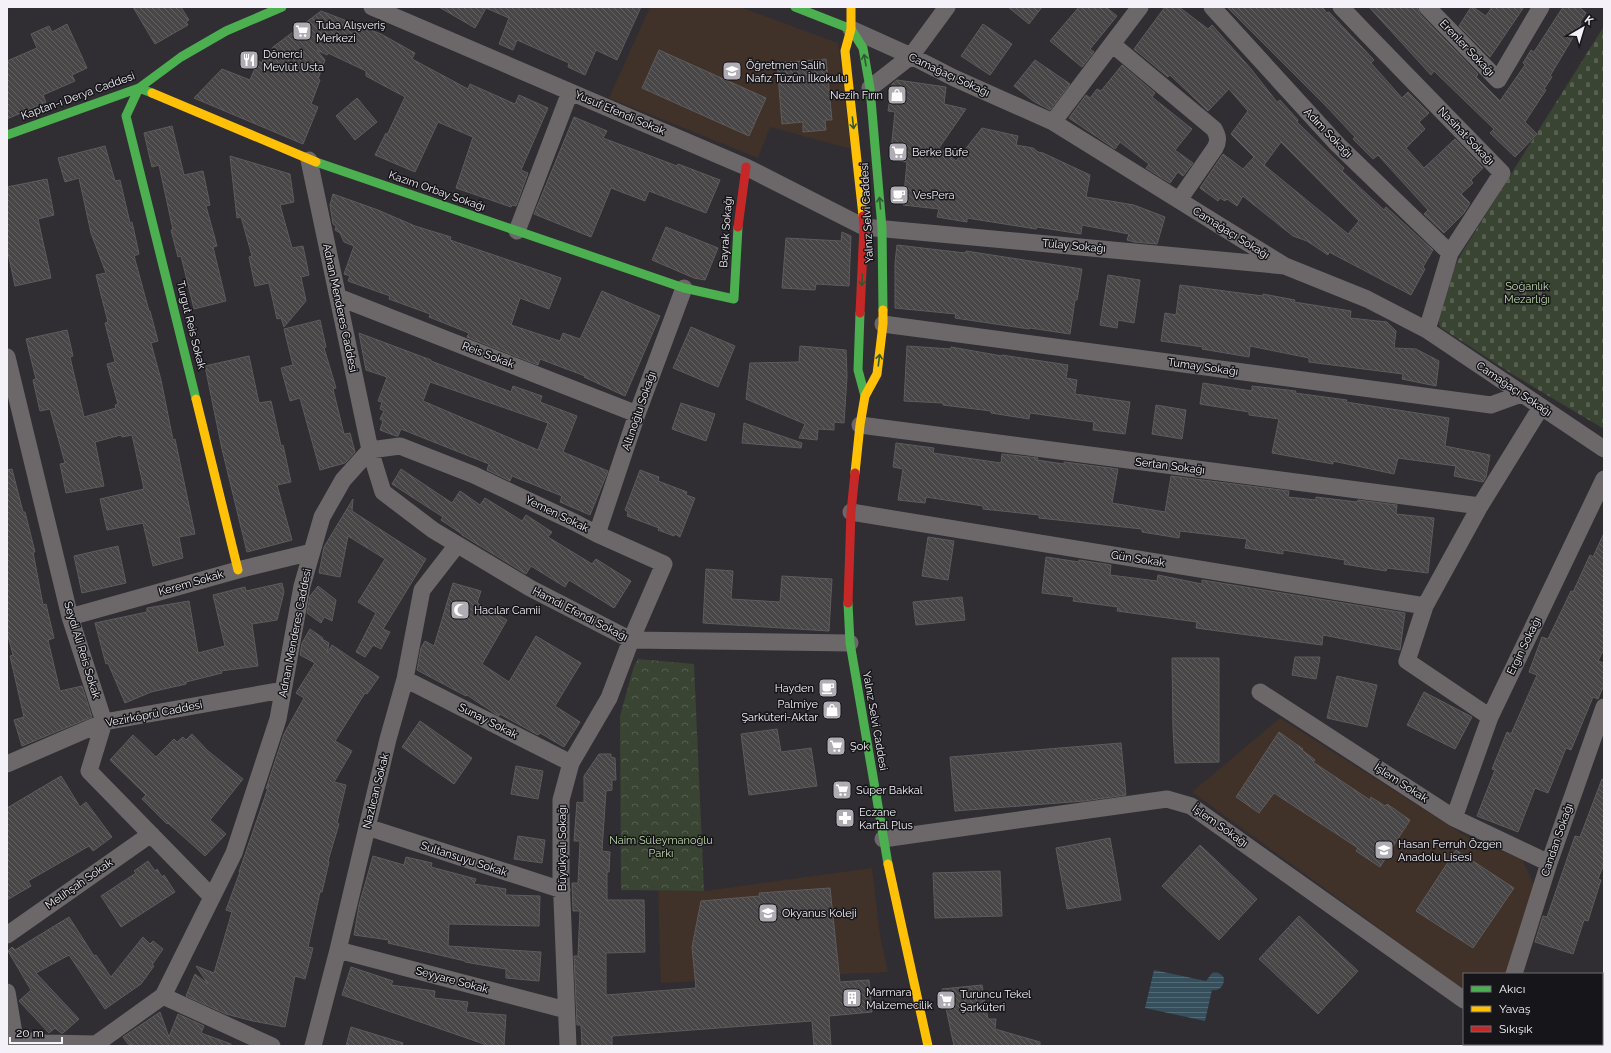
<svg xmlns="http://www.w3.org/2000/svg" width="1611" height="1053" font-family="Raleway,sans-serif">
<style>
.education{fill:#403129}
.forest{fill:url(#forest-crowns)}
.cemetery{fill:url(#cemetery-stones)}
.water{fill:url(#water-rules)}
.building{fill:url(#building-back-hatch);stroke:#5e5b5c;fill-rule:evenodd}
.lines{fill:none;stroke-linecap:round;stroke-linejoin:round}
.street{stroke:#6c686a;stroke-width:17}
.fast{stroke:#4caf50;stroke-width:9}
.slow{stroke:#ffc107;stroke-width:9}
.jam{stroke:#c62828;stroke-width:9}
.oneway{stroke:#2e5a32}
.labels{text-anchor:middle;dominant-baseline:central;stroke-width:3;stroke-linejoin:round;paint-order:stroke}
.poi-label{font-size:11px;fill:#f4f2f8;stroke:#161519;text-anchor:start}
.street-label{font-size:11px;fill:#f4f2f8;stroke:#161519}
.park-label{font-size:11px;fill:#bfdaa9;stroke:#161519}
</style>
<defs>
<pattern id="forest-crowns" width="20" height="18" patternUnits="userSpaceOnUse"><rect width="20" height="18" fill="#3a4432"/><path d="M2 6a3 3 0 1 1 6 0M12 15a3 3 0 1 1 6 0" fill="none" stroke="#575f50"/></pattern>
<pattern id="cemetery-stones" width="16" height="16" patternUnits="userSpaceOnUse"><rect width="16" height="16" fill="#3a4432"/><path d="M2 7V4a2 2 0 0 1 4 0v3zM10 15v-3a2 2 0 0 1 4 0v3z" fill="#575f50"/></pattern>
<pattern id="water-rules" width="6" height="5" patternUnits="userSpaceOnUse"><rect width="6" height="5" fill="#354f5c"/><path d="M0 2.5h6" fill="none" stroke="#536974"/></pattern>
<pattern id="building-back-hatch" width="6" height="6" patternUnits="userSpaceOnUse"><rect width="6" height="6" fill="#494648"/><path d="M-1 5l2 2M0 0l6 6M5-1l2 2" fill="none" stroke="#646163"/></pattern>
</defs>
<rect width="100%" height="100%" fill="#302e33"/>
<path class="education" d="M650,7H740L838,43L851,149L770,127L758,158L609,98Z
M1280,718L1472,840L1522,859L1535,887L1506,974H1464V990L1192,792Z
M872,868L880,935L888,972L661,983L658,890L704,891Z"/>
<path class="forest" d="M638,659L694,664L704,891L621,890L620,716L634,666Z"/>
<path class="cemetery" d="M1604,26V429L1512,374L1440,327L1436,306L1461,254Z"/>
<path class="water" d="M1154,970L1206,981L1212,973C1218,972 1221,973 1224,978C1224,986 1220,991 1212,990L1205,1021L1145,1008Z"/>
<path class="building" d="M133,7H181L189,20L186,22L188,25L155,44Z
M439,7H641L617,60L596,50L585,75L568,67L569,63L517,40L513,50L499,44L509,18L486,8L475,28Z
M1008,7H1042L1029,24Z
M1079,7H1106L1117,16L1090,49L1094,52L1082,67L1050,41Z
M1165,7H1179L1208,29L1212,25L1251,69L1277,102L1280,100L1298,120L1297,122L1344,168L1342,171L1384,210L1386,207L1433,250L1423,267L1425,269L1411,295L1329,252L1328,255L1307,241L1293,236L1243,196L1237,206L1227,199L1225,201L1220,198L1218,201L1200,188L1223,154L1243,169L1254,157L1231,134L1248,111L1229,89L1208,111L1170,75L1168,77L1134,49ZM1281,142L1359,221L1348,234L1264,165Z
M1227,7H1322L1327,13L1329,12L1374,60L1371,63L1402,98L1408,92L1429,113L1419,122L1425,129L1406,148L1424,168L1455,139L1483,168L1471,180L1473,183L1461,194L1470,203L1464,213L1444,233L1424,214L1428,210L1378,155L1373,159L1353,139L1355,137L1325,105Z
M1369,7H1417L1420,14L1478,74L1476,77L1500,101L1525,65L1523,63L1531,50L1534,52L1563,7H1579L1586,13L1580,22L1581,24L1550,76L1552,77L1544,89L1546,90L1525,122L1537,134L1515,157L1490,133L1494,129L1434,71L1431,75Z
M1471,7H1473L1486,16L1492,7H1524L1490,57L1459,26Z
M321,11L381,34L415,53L412,59L468,89L470,84L515,104L519,95L548,108L521,170L528,173L516,206L512,205L511,207L456,188L473,137L438,122L415,172L375,155L386,133L387,135L405,97L366,76V71L328,53L327,55L317,50L325,60L318,79L320,80L311,104L318,107L303,144L194,98L222,69L250,80L258,61L262,63L264,57L268,59L273,47Z
M67,24L87,68L72,75L75,81L43,95L46,102L7,119V61L37,48L31,34L49,26L52,32Z
M983,24L1012,44L990,75L961,56Z
M659,50L766,98L749,136L642,88Z
M826,59L832,120H825L826,130L803,132V122L782,124L777,63Z
M1035,60L1070,84L1050,110L1033,101L1014,86Z
M1122,65L1155,93L1152,97L1192,129L1175,150L1193,163L1183,176L1178,172L1170,183L1146,168L1149,164L1120,142L1115,149L1069,118L1086,95L1090,98L1097,89L1101,91Z
M897,80L946,87L944,104L966,109L939,148L956,161L982,128L1018,136L1016,145L1033,148L1038,152L1043,153L1090,175L1086,197L1134,205L1165,217L1157,244L1134,242L1127,240L1129,234L1082,225L1081,234L1037,227L1036,229L967,218V222L937,217L939,209L903,205L907,162L890,160L895,112L888,111L892,84Z
M357,98L377,122L355,140L336,116Z
M574,117L607,131L603,138L677,166L678,164L720,180L706,213L649,191L645,201L611,188L591,237L534,214Z
M172,126L184,175L203,171L210,205L206,206L217,246L213,247L226,301L194,309L181,256L178,257L171,230H173L159,165L152,167L144,133Z
M105,146L115,181L120,180L130,223L132,222L139,254L134,256L149,311H150L158,341L151,343L161,380L173,440L175,439L195,534L179,537L183,558L153,566L143,523L107,530L100,499L144,489L132,435L122,437L121,435L95,442L104,486L66,493L60,464L65,463L50,409L40,411L33,380L36,379L26,339L67,330L73,356L70,357L84,417L116,408L115,405L118,404L107,364L115,362L105,323L108,322L96,275L106,273L91,233L79,178L65,182L58,158Z
M230,156L290,174L294,202L280,205L292,248L303,246L309,275L301,277L306,301L284,327L281,318L277,319L269,283L255,286L249,257L252,256L241,217L237,218Z
M47,179L54,215L38,219L51,278L15,286L7,248V187Z
M333,194L378,210L415,226L451,237L450,240L561,278L549,309L520,298L511,325L560,341L563,333L580,339L602,291L660,316L625,396L584,377L585,376L540,359L538,365L467,337L469,333L429,317L430,314L389,299L390,296L348,281L350,276L344,274L354,246L344,242L340,233L335,230L336,226L333,224L330,205Z
M666,227L718,248L705,280L694,278L652,260Z
M842,232L851,236L849,286L816,284L815,290L782,288L786,238L841,241Z
M897,245L965,253L966,251L1082,269L1077,300H1075L1070,334L1030,328L1029,329L955,318L956,314L895,308V263Z
M1108,275L1140,280L1134,323L1118,320L1117,328L1100,325Z
M1180,285L1263,296V294L1295,300L1294,302L1351,311L1350,318L1387,322L1396,331L1394,348L1416,349L1439,361L1436,386L1402,379L1403,374L1309,362V358L1250,346L1249,357L1202,349L1203,347L1161,341L1165,313L1176,315Z
M320,320L326,347L324,348L336,388L333,389L344,434L350,433L355,452L345,463L320,470L300,398L290,401L281,368L293,365L284,329Z
M691,327L735,346L718,387L673,368Z
M359,333L431,360V361L511,392L513,386L542,396L540,402L577,416L563,452L608,471L590,515L560,502L562,496L512,476L510,481L487,470L489,464L401,429L398,436H396L380,430L383,421L380,419L384,411L380,409L382,402L378,401L387,377L366,370ZM430,382L548,423L538,450L423,401Z
M800,346L846,350L847,376L844,423L834,422V430L818,429L817,440L799,438L805,424L746,399L750,363L799,362Z
M907,346L951,349V347L1002,356V355L1068,365L1066,378L1077,380L1075,394L1130,402L1125,434L1093,430L1094,422L1030,413L1029,419L991,413V411L943,405V403L904,401Z
M249,356L259,403L271,401L281,446L283,445L291,482L277,485L292,540L247,552L222,449L205,366Z
M1203,383L1252,391V386L1296,391L1295,393L1347,400L1346,402L1449,418L1445,446L1490,455L1486,477L1483,482L1454,476L1456,466L1398,458L1394,474L1333,461V464L1272,453L1279,419L1249,415V412L1200,404Z
M681,403L715,414L706,441L672,429Z
M1156,405L1186,410L1182,439L1152,434Z
M744,423L802,443L801,448L742,443Z
M896,443L934,448L933,453L1001,463L1002,454L1038,458L1037,460L1064,464V462L1118,469L1112,503L1165,512L1171,476L1289,491L1288,497L1316,500V497L1357,502L1358,500L1397,505L1396,514L1434,518L1428,573L1387,568L1386,571L1344,564L1345,560L1283,550V554L1245,548L1247,539L1180,531L1179,538L1142,532V529L1039,518V515L983,509V506L926,497L925,503L898,500L903,469L893,467Z
M12,469L23,512H25L35,552H33L43,605L46,604L54,638L48,640L60,691L82,686L92,717L22,746L14,720L24,717L10,656L13,655L7,632V470Z
M401,469L452,503L460,491L480,505L485,498L522,521L526,515L552,532L548,537L592,564L596,559L631,581L614,608L569,580L565,587L531,566L526,574L462,535V534L441,520L443,517L392,484Z
M640,470L659,477L658,481L687,492L686,495L695,498L680,537L675,534L674,536L658,530L659,528L627,516L628,512L625,510Z
M353,499L352,511L426,559L383,629L390,632L381,649L373,645L365,657L356,652L376,613L358,602L385,559L348,536L340,577L319,573L324,547Z
M1604,533V649L1598,661L1604,663V685L1598,699L1593,697L1571,750L1566,748L1548,793L1535,788L1518,832L1477,816L1495,770L1492,769L1507,732L1511,734L1537,675L1529,672L1542,637L1548,639L1571,591L1573,592L1590,555L1593,557Z
M928,537L954,541L948,580L922,576Z
M118,546L126,583L82,593L74,556Z
M1046,557L1079,562V560L1111,565L1110,575L1157,581L1158,575L1202,584V580L1405,613L1400,650L1323,635L1322,645L1196,628L1197,622L1117,611L1118,607L1073,601L1074,597L1042,593Z
M706,569L733,571L731,599L780,602L782,576L832,579L829,631L703,623Z
M282,583L284,592L277,620L252,624L258,666L221,671L222,673L186,682V684L151,692L125,703L108,663L106,664L95,623L147,612V608L189,601L198,653L225,646L213,595L245,587L246,591Z
M453,583L481,591L477,603L507,620L482,664L509,682L536,636L581,663L555,706L580,722L564,747L540,733L538,735L500,714L499,716L494,713L467,695L466,696L417,670L421,648L425,641L434,646Z
M318,586L336,600L332,621L324,617L321,623L307,613L310,596Z
M962,597L965,620L916,625L913,602Z
M310,629L323,638L322,639L329,643L327,653L332,645L379,677L367,694L365,693L335,741L352,751L334,782L346,785L337,823L339,824L328,861L329,862L322,892H320L308,947L313,948L305,979L295,976L285,1027L253,1021L226,1014L186,996L195,974L208,984L196,966L214,973L232,912L226,910L240,872H239L269,785L266,789L284,734L304,698L296,693L315,663L300,655L302,643Z
M1295,657H1320L1316,679L1292,675Z
M1172,658H1219V762L1175,763L1173,729Z
M1337,676L1377,685L1367,727L1327,718Z
M1424,692L1472,717L1455,749L1407,725Z
M420,721L472,758L454,784L402,747Z
M777,729L781,752L811,748L817,786L749,795L741,734Z
M1279,732L1303,749L1302,750L1315,760L1313,762L1370,800L1371,797L1385,806L1387,804L1410,820L1380,867L1356,851L1358,848L1274,793L1259,813L1236,797Z
M192,734L208,751L243,779L210,820L226,834L205,856L168,823L167,824L142,799L146,795L110,760L133,735L156,757L174,739L177,742L183,737L186,740Z
M1121,743L1126,795L1084,801L955,811L950,757Z
M599,754H611V757L615,758L616,780H612V790L606,791L602,851L610,852L609,872H607V900H644L645,952L606,953V995L696,988L692,947L701,901L760,896L759,893L830,888L840,982L869,980L872,1012L829,1016L831,1046H814L812,1021L612,1036V1046H582L581,1025H577L574,956H578L580,911H573L572,883H578L580,841H574L577,802L584,803V776Z
M516,766L543,771L538,799L511,794Z
M61,776L80,807L86,802L112,837L93,851L89,846L28,881L31,886L7,900V808Z
M1602,779L1604,780V864L1598,879L1601,880L1588,921L1584,920L1573,954L1535,942L1543,916L1547,917L1575,836L1580,837Z
M518,836L545,840L542,863L514,859Z
M1110,838L1121,900L1067,909L1056,848Z
M1200,845L1257,899L1219,940L1162,886Z
M1456,850L1514,888L1473,948L1416,911Z
M373,856L404,865L406,857L432,863L431,867L476,879L474,884L506,889L505,895L540,896L539,926L449,924L448,946L541,952L539,981L506,978V969L465,962V961L388,943L389,940L354,935L359,905Z
M148,861L155,871L157,869L162,877L164,875L175,892L121,927L101,896L136,873L134,871Z
M1000,871L1002,916L935,918L933,873Z
M1299,916L1358,971L1318,1014L1259,959Z
M69,917L94,956L96,955L111,977L143,937L150,944L153,941L163,949L152,965L154,966L141,984L105,1009L69,955L36,973L79,1019L63,1033H61L55,1028L49,1033L19,1001L31,990L8,951L12,947L15,950Z
M351,967L393,981L391,985L435,991L434,998L468,1002L466,1012L506,1015L504,1046H484V1044L342,995Z
M982,985L988,1019H996L995,1029L1040,1042V1046H954L942,989Z
M160,1012L169,1037L178,1014L204,1026L201,1033L231,1044V1046H138L128,1044L123,1037Z
M351,1027L403,1043L402,1046H346Z"/>
<g class="lines">
<path class="street" d="M372,7L746,167L864,227L1285,266
M1212,7L1338,145L1450,253
M1341,7L1361,28L1502,173L1450,253L1427,330
M1427,7L1498,80L1541,7
M851,29L911,56L954,78L1053,122L1285,266L1367,299L1427,330L1604,449
M1112,44L1214,129C1218,136 1219,141 1215,148L1179,200
M870,88L911,56L947,7
M1053,122L1140,7
M309,160L370,450L383,492L433,530L530,588L631,640L850,643
M517,231L570,92
M338,297L637,414
M883,324L1491,405L1521,394
M7,357L70,617L104,722L89,771L212,897
M860,425L1480,506
M370,450L400,446L474,475L574,522L597,534L664,564L631,640L609,698L571,763L561,800V876L568,1046
M851,512L1425,606
M597,534L637,414L684,288
M70,617L238,570L312,552
M405,679L571,763
M1260,692L1454,818L1549,863
M1490,717L1407,661L1425,606L1480,506L1541,407
M7,764L104,722L283,690
M1454,818L1490,717L1604,479
M367,827L562,890
M883,839L1167,799L1191,806L1464,1000
M7,935L151,834
M338,950L566,1010
M1514,974L1549,863L1604,707
M7,992L15,1039
M163,996L272,1046
M7,1038L45,1043L96,1044L163,996L234,853L278,719L302,586L322,517L343,480L370,450
M313,1046L338,950L388,739L405,679L422,590L457,545
M1482,1046L1483,1044"/>
<path class="fast" d="M795,7L851,29
M851,29L863,48L870,88L882,228L883,310
M152,93L139,88L126,116L196,399
M7,135L139,88L181,57L226,31L282,7
M316,162L684,288L734,299L738,227
M860,313L858,370L865,396
M848,603L850,643L888,864"/>
<path class="slow" d="M851,7V29L845,51L863,216
M152,93L316,162
M196,399L238,570
M855,473L860,425L865,396L877,374L883,324V310
M888,864L928,1046"/>
<path class="jam" d="M738,227L746,167
M860,313L864,227L863,216
M848,603L851,512L855,473"/>
</g>
<defs><path id="oneway-shaft" d="M-6 0H5M1.5-3L5.5 0L1.5 3" fill="none" stroke-width="1.6" stroke-linecap="round" stroke-linejoin="round"/></defs>
<g class="oneway">
<use href="#oneway-shaft" transform="translate(865 60) rotate(-100)"/>
<use href="#oneway-shaft" transform="translate(853 123) rotate(84)"/>
<use href="#oneway-shaft" transform="translate(880 203) rotate(-95)"/>
<use href="#oneway-shaft" transform="translate(862 280) rotate(92)"/>
<use href="#oneway-shaft" transform="translate(879 360) rotate(-83)"/>
</g>
<defs>
<g id="supermarket-square" transform="scale(1)"><rect x="-9" y="-9" width="18" height="18" rx="4" fill="#afadb3" stroke="#161519"/><path d="M-6-5.5h2.5l.6 2H6L4.5 2H-2.5L-4.4-4H-6ZM-1.5 3.2a1.3 1.3 0 1 0 .1 0ZM3 3.2a1.3 1.3 0 1 0 .1 0Z" fill="#fff"/></g>
<g id="restaurant-square" transform="scale(1)"><rect x="-9" y="-9" width="18" height="18" rx="4" fill="#afadb3" stroke="#161519"/><path d="M-5-6h1v4h1v-4h1v4h1v-4h1v5L-1.5 .5V6h-2V.5L-5-1ZM5-6V6H3V1.5H1.5Q1.5-4 5-6Z" fill="#fff"/></g>
<g id="school-square" transform="scale(1)"><rect x="-9" y="-9" width="18" height="18" rx="4" fill="#afadb3" stroke="#161519"/><path d="M0-5L7-2L0 1L-7-2ZM-4 1L0 2.5L4 1V4Q0 6-4 4Z" fill="#fff"/></g>
<g id="shop-square" transform="scale(1)"><rect x="-9" y="-9" width="18" height="18" rx="4" fill="#afadb3" stroke="#161519"/><path d="M-5-2.5h2.3a2.7 3.5 0 0 1 5.4 0H5L5.5 6h-11ZM-1.5-2.5h3a1.5 2.3 0 0 0-3 0Z" fill="#fff"/></g>
<g id="cafe-square" transform="scale(1)"><rect x="-9" y="-9" width="18" height="18" rx="4" fill="#afadb3" stroke="#161519"/><path d="M-5.5-4.5H6V0H3Q3 3.5 0 3.5H-2.5Q-5.5 3.5-5.5 0ZM3-3.2v2h1.7v-2ZM-6 4.5H4V6H-6Z" fill="#fff"/></g>
<g id="mosque-square" transform="scale(1)"><rect x="-9" y="-9" width="18" height="18" rx="4" fill="#afadb3" stroke="#161519"/><path d="M3.5-4.9A6 6 0 1 0 3.5 4.9A5 5 0 1 1 3.5-4.9Z" fill="#fff"/></g>
<g id="pharmacy-square" transform="scale(1)"><rect x="-9" y="-9" width="18" height="18" rx="4" fill="#afadb3" stroke="#161519"/><path d="M-2-6h4v4h4v4h-4v4h-4v-4h-4v-4h4Z" fill="#fff"/></g>
<g id="building-square" transform="scale(1)"><rect x="-9" y="-9" width="18" height="18" rx="4" fill="#afadb3" stroke="#161519"/><path d="M-4-6H4V6H1V3H-1V6H-4ZM-2.5-4.3h1.7v1.8h-1.7ZM.8-4.3h1.7v1.8H.8ZM-2.5-1h1.7V.8h-1.7ZM.8-1h1.7V.8H.8Z" fill="#fff"/></g>
</defs>
<g fill-rule="evenodd">
<use href="#supermarket-square" x="302" y="31"/>
<use href="#restaurant-square" x="249" y="60"/>
<use href="#school-square" x="732" y="71"/>
<use href="#shop-square" x="897" y="95"/>
<use href="#supermarket-square" x="898" y="152"/>
<use href="#cafe-square" x="899" y="195"/>
<use href="#mosque-square" x="460" y="610"/>
<use href="#cafe-square" x="828" y="688"/>
<use href="#shop-square" x="832" y="710"/>
<use href="#supermarket-square" x="836" y="746"/>
<use href="#supermarket-square" x="842" y="790"/>
<use href="#pharmacy-square" x="845" y="818"/>
<use href="#school-square" x="1384" y="850"/>
<use href="#school-square" x="768" y="913"/>
<use href="#building-square" x="852" y="998"/>
<use href="#supermarket-square" x="946" y="1000"/>
</g>
<g class="labels">
<g class="poi-label">
<text x="316" y="25">Tuba Alışveriş<tspan x="316" dy="13">Merkezi</tspan></text>
<text x="263" y="54">Dönerci<tspan x="263" dy="13">Mevlüt Usta</tspan></text>
<text x="746" y="65">Öğretmen Salih<tspan x="746" dy="13">Nafız Tüzün İlkokulu</tspan></text>
<text x="883" y="95" text-anchor="end">Nezih Fırın</text>
<text x="912" y="152">Berke Büfe</text>
<text x="913" y="195">VesPera</text>
<text x="474" y="610">Hacılar Camii</text>
<text x="814" y="688" text-anchor="end">Hayden</text>
<text x="818" y="704" text-anchor="end">Palmiye<tspan x="818" dy="13">Şarküteri-Aktar</tspan></text>
<text x="850" y="746">Şok</text>
<text x="856" y="790">Süper Bakkal</text>
<text x="859" y="812">Eczane<tspan x="859" dy="13">Kartal Plus</tspan></text>
<text x="1398" y="844">Hasan Ferruh Özgen<tspan x="1398" dy="13">Anadolu Lisesi</tspan></text>
<text x="782" y="913">Okyanus Koleji</text>
<text x="866" y="992">Marmara<tspan x="866" dy="13">Malzemecilik</tspan></text>
<text x="960" y="994">Turuncu Tekel<tspan x="960" dy="13">Şarküteri</tspan></text>
</g>
<g class="street-label">
<text transform="translate(1467 48) rotate(46)">Erenler Sokağı</text>
<text transform="translate(949 75) rotate(25)">Camağaçı Sokağı</text>
<text transform="translate(78 96) rotate(-20)">Kaptan-ı Derya Caddesi</text>
<text transform="translate(620 113) rotate(23)">Yusuf Efendi Sokak</text>
<text transform="translate(1328 133) rotate(46)">Adım Sokağı</text>
<text transform="translate(1466 136) rotate(46)">Nasihat Sokağı</text>
<text transform="translate(437 191) rotate(19)">Kazım Orbay Sokağı</text>
<text transform="translate(867 213) rotate(-93)">Yalnız Selvi Caddesi</text>
<text transform="translate(726 232) rotate(-86)">Bayrak Sokağı</text>
<text transform="translate(1231 233) rotate(32)">Camağaçı Sokağı</text>
<text transform="translate(1074 246) rotate(5)">Tülay Sokağı</text>
<text transform="translate(340 308) rotate(78)">Adnan Menderes Caddesi</text>
<text transform="translate(191 325) rotate(76)">Turgut Reis Sokak</text>
<text transform="translate(488 355) rotate(21)">Reis Sokak</text>
<text transform="translate(1203 367) rotate(8)">Tumay Sokağı</text>
<text transform="translate(1514 389) rotate(34)">Camağaçı Sokağı</text>
<text transform="translate(639 411) rotate(-71)">Altınoğlu Sokağı</text>
<text transform="translate(1170 466) rotate(7)">Sertan Sokağı</text>
<text transform="translate(557 514) rotate(26)">Yemen Sokak</text>
<text transform="translate(1138 559) rotate(9)">Gün Sokak</text>
<text transform="translate(191 583) rotate(-16)">Kerem Sokak</text>
<text transform="translate(580 614) rotate(27)">Hamdi Efendi Sokağı</text>
<text transform="translate(295 633) rotate(-79)">Adnan Menderes Caddesi</text>
<text transform="translate(1524 646) rotate(-64)">Ergin Sokağı</text>
<text transform="translate(82 650) rotate(73)">Seydi Ali Reis Sokak</text>
<text transform="translate(154 714) rotate(-11)">Vezirköprü Caddesi</text>
<text transform="translate(488 721) rotate(27)">Sunay Sokak</text>
<text transform="translate(875 721) rotate(80)">Yalnız Selvi Caddesi</text>
<text transform="translate(1401 783) rotate(33)">İşlem Sokak</text>
<text transform="translate(376 791) rotate(-76)">Nazlıcan Sokak</text>
<text transform="translate(1220 826) rotate(35)">İşlem Sokağı</text>
<text transform="translate(1557 840) rotate(-71)">Candan Sokağı</text>
<text transform="translate(562 848) rotate(-90)">Büyükyalı Sokağı</text>
<text transform="translate(464 859) rotate(18)">Sultansuyu Sokak</text>
<text transform="translate(79 884) rotate(-35)">Melihşah Sokak</text>
<text transform="translate(452 980) rotate(15)">Seyyare Sokak</text>
</g>
<g class="park-label">
<text x="1527" y="286">Soğanlık<tspan x="1527" dy="13">Mezarlığı</tspan></text>
<text x="661" y="840">Naim Süleymanoğlu<tspan x="661" dy="13">Parkı</tspan></text>
</g>
</g>
<rect width="1611" height="1053" fill="none" stroke="#f4f2f8" stroke-width="16"/>
<rect x="1463" y="973" width="140" height="72" fill="#161519" stroke="#6f6d72"/>
<rect x="1471" y="986" width="20" height="6" fill="#4caf50" stroke="#6f6d72"/>
<text x="1499" y="993" font-size="12" fill="#f4f2f8">Akıcı</text>
<rect x="1471" y="1006" width="20" height="6" fill="#ffc107" stroke="#6f6d72"/>
<text x="1499" y="1013" font-size="12" fill="#f4f2f8">Yavaş</text>
<rect x="1471" y="1026" width="20" height="6" fill="#c62828" stroke="#6f6d72"/>
<text x="1499" y="1033" font-size="12" fill="#f4f2f8">Sıkışık</text>
<g transform="translate(1583 28) rotate(38)" stroke="#161519" stroke-width="3" paint-order="stroke">
<path d="M0-3L7 15L0 10L-7 15Z" fill="#f4f2f8"/>
<text y="-6" font-size="11" font-weight="bold" text-anchor="middle" fill="#f4f2f8">K</text>
</g>
<path d="M10 1037v6h52v-6" fill="none" stroke="#f4f2f8" stroke-width="2"/>
<text x="16" y="1037" font-size="12" fill="#f4f2f8" stroke="#161519" stroke-width="3" paint-order="stroke">20 m</text>
</svg>
